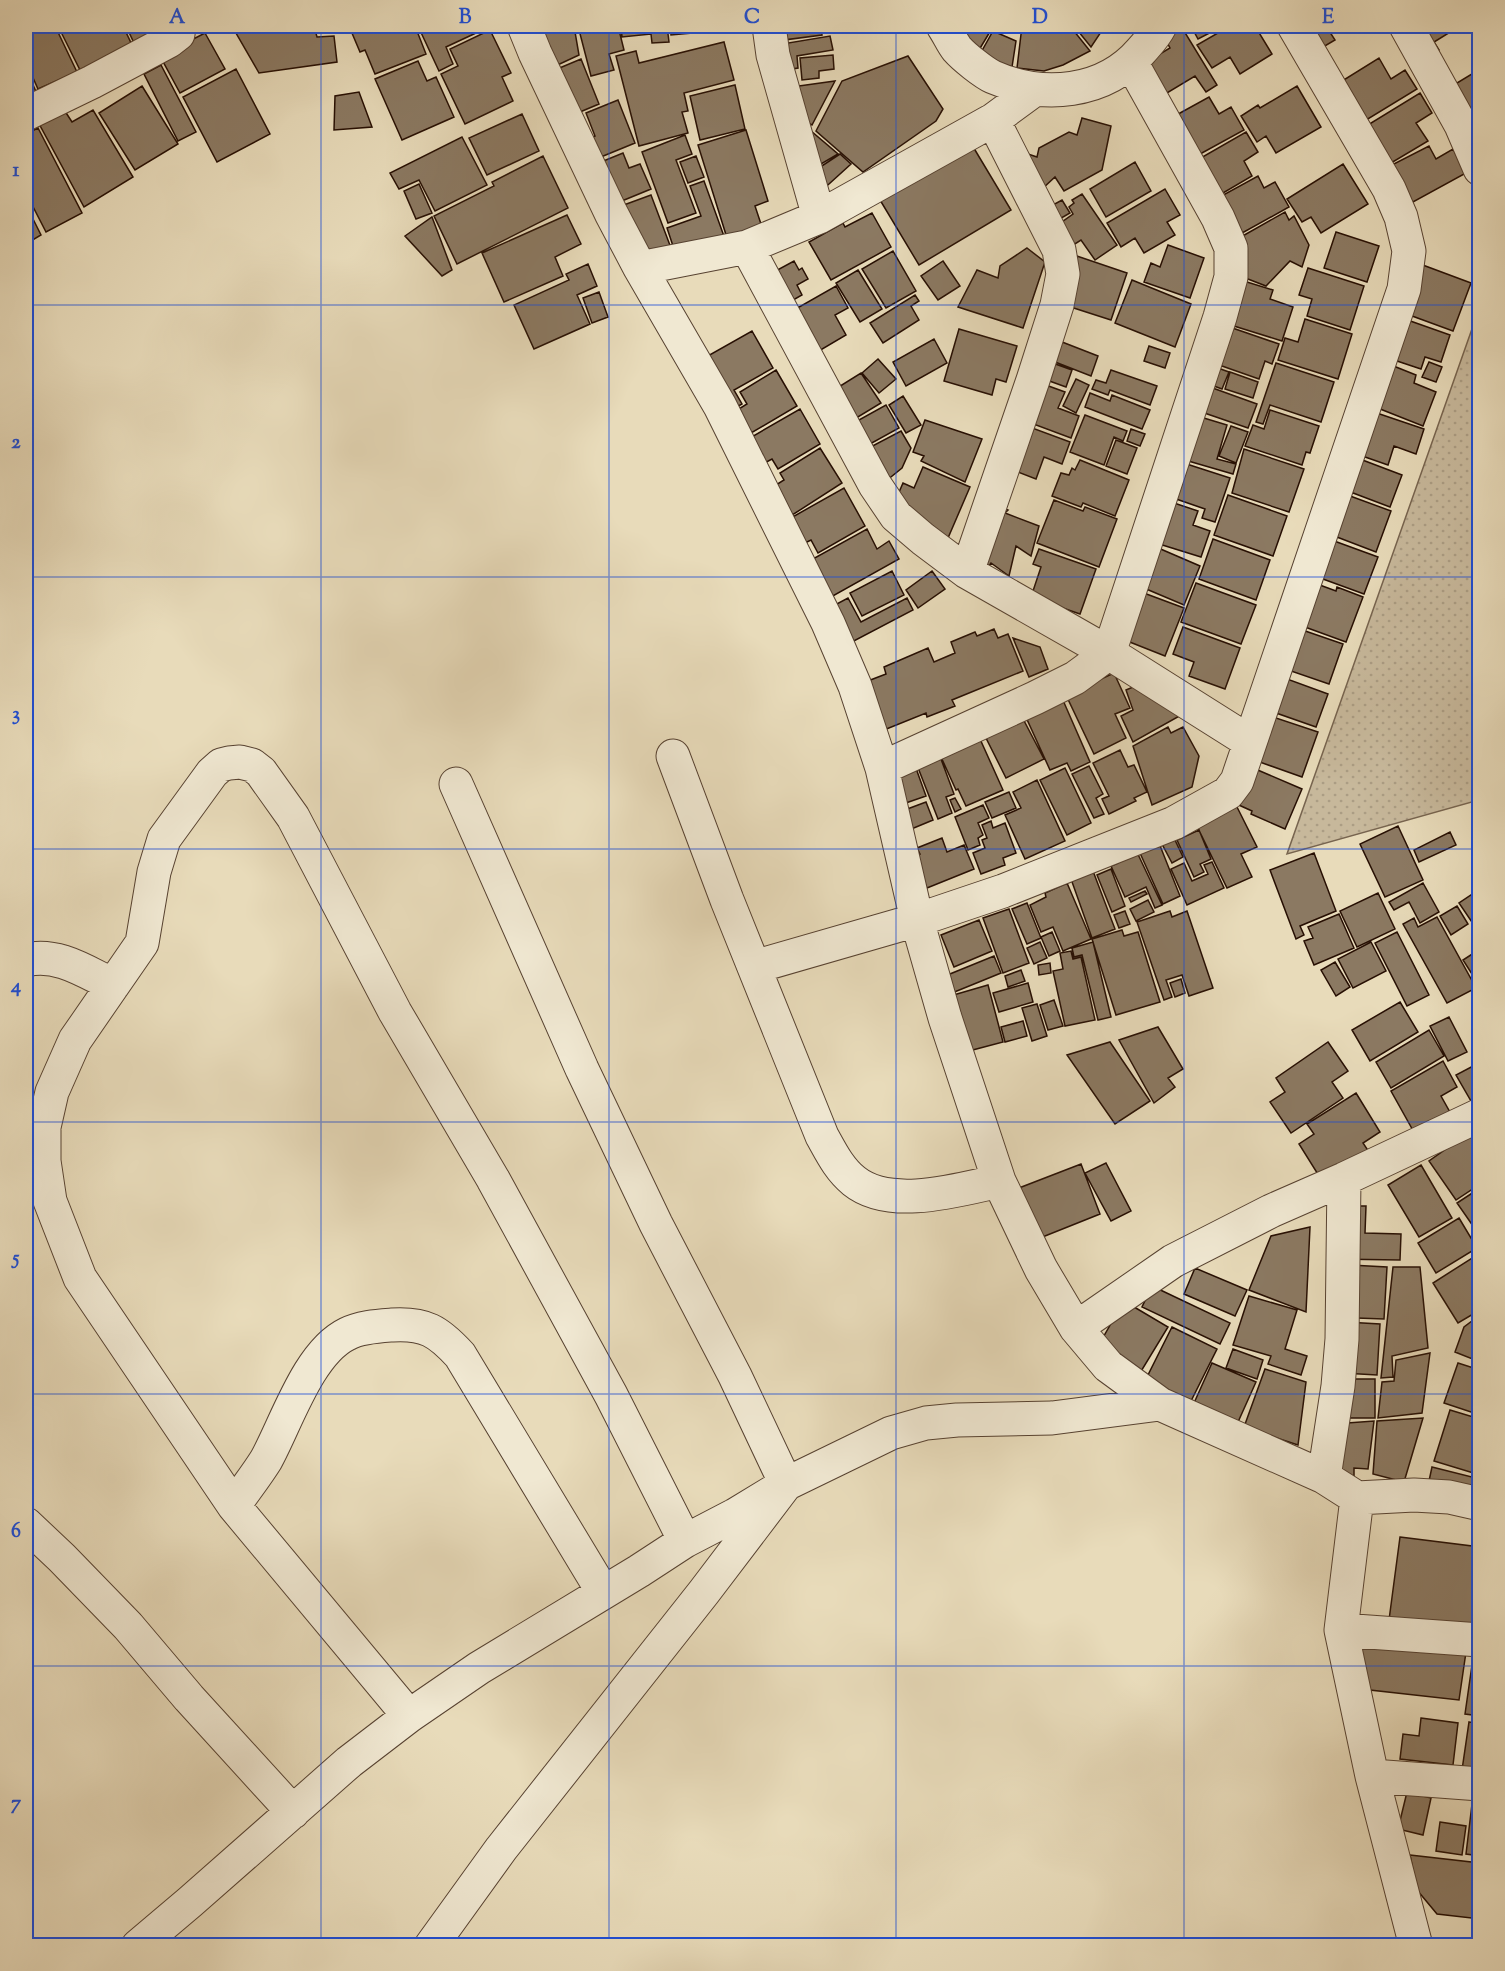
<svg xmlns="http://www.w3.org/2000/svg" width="1505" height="1971" font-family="'Sorts Mill Goudy',serif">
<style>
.park{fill:url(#park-dots);stroke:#77644f;stroke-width:1.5}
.building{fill:#8b7962;stroke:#270f03;stroke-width:1.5}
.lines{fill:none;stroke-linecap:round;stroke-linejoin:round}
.minor-casing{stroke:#574231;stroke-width:35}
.minor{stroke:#f0e8d2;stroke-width:33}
.grid{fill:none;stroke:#1d4ed8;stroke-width:1.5;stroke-opacity:0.55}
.neatline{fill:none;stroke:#1d4ed8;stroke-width:2}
.grid-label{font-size:20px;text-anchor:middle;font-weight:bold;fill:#1d4ed8}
</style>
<defs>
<pattern id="park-dots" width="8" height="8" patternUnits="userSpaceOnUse" patternTransform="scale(1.5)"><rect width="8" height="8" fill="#c7b89b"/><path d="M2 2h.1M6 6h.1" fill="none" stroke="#ab9d84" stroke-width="1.8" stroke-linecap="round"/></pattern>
</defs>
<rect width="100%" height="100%" fill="#e8dbba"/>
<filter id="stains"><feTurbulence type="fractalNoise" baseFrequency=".00333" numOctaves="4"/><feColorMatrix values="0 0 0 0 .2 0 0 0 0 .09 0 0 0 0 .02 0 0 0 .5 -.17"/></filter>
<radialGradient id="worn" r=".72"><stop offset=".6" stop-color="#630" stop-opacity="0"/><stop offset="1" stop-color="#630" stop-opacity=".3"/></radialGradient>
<path class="park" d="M1479,309V800L1287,854Z"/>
<path class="building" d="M26,26H55L77,72L38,89L26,62Z
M64,26H123L132,45L80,70L59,28Z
M126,26H153L157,34L135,45Z
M288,26H314L317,37L334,36L337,62L259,73L236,33Z
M349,26H415L426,54L375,74L365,50L360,52Z
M418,26H489V27L446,47L453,64L439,71Z
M512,26H574L579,55L534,76Z
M578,26H618L624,50L609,54L614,70L591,76Z
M621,26H667L669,42L652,43L651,34L622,37Z
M670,26H726V30L671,35Z
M759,26H821L822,35L761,43Z
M948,26H987L991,30L976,55Z
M1022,26H1070L1090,51L1063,65L1044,71L1017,68Z
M1074,26H1105L1091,47Z
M1179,26H1181L1217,85L1206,92L1195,76L1157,99L1138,67L1170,48L1163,35Z
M1191,26H1223L1198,39Z
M1230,26H1255L1272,54L1240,74L1230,57L1212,68L1197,45Z
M1297,26H1326L1335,40L1313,53Z
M1396,26H1460L1434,42L1439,50L1429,56L1398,42L1390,30Z
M490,30L511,73L502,77L513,101L465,124L441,74L458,66L450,49Z
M993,31L1016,41L1012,67L979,56Z
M205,33L225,69L180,93L160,56Z
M830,36L833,50L797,56L798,68L768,73L764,47Z
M724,42L734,80L684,93L688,111L682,112L688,133L639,146L616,56L636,51L639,63Z
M833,55L834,69L819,71V78L802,80L800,58Z
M908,56L943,109L936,121L863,172L816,131L842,81Z
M1379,58L1391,79L1405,70L1417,89L1358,125L1334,86Z
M581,59L599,104L556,122L538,77Z
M418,61L427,81L436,77L454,117L402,140L375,79Z
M161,65L196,132L178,141L144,74Z
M26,69L37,94L26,100Z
M236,69L270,134L217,162L183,97Z
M1480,69V128L1452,86Z
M835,81L812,125L803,120L777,89Z
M735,85L745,129L700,140L690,96Z
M142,86L178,144L135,170L99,113Z
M1297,86L1321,127L1276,153L1266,136L1257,142L1241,116L1258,105L1260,108Z
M359,92L372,127L334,130L335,96Z
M1420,93L1432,113L1416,123L1428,141L1381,169L1358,131Z
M1209,97L1219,114L1231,107L1244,130L1180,165L1171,118Z
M618,100L635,143L574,168L566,148L595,136L586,113Z
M61,105L72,122L93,110L133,177L84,207L37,120Z
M522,114L539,151L487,175L469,138Z
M1082,118L1111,126L1102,170L1064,191L1055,177L1042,189L1025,153L1037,157L1039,148L1069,132L1077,135Z
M804,125L838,154L799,177Z
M38,128L82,213L46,232L26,193V134Z
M746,130L768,201L755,206L762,227L727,238L698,145Z
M1246,132L1258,152L1244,161L1252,176L1206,203L1185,167Z
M685,135L692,154L676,160L696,213L668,223L642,152Z
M462,137L487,185L435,211L419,180L399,189L390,173Z
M972,145L1011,210L919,265L880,200Z
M1429,146L1436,159L1453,149L1466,173L1402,208L1382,170Z
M623,153L629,168L640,164L651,189L595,212L579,171Z
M840,154L851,164L818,194L805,177Z
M543,156L568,208L457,264L434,216L494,186L492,182Z
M696,156L704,177L688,183L680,162Z
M1135,162L1151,191L1106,217L1090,189Z
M1343,164L1368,204L1321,233L1311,217L1302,222L1287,199Z
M1258,176L1264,188L1275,182L1289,207L1226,242L1205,205Z
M704,181L725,239L676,255L667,228L701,216L690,186Z
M419,184L432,213L416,219L404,191Z
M1165,189L1180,215L1167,222L1175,235L1144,253L1135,238L1121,247L1107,223Z
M1082,194L1117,245L1095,260L1081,240L1067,249L1052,229L1073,214L1069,207L1074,203L1072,200Z
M651,195L671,248L621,267L602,213Z
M1062,200L1070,213L1039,231L1031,217Z
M26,205L41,235L26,244Z
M1285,212L1289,220L1294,216L1309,245L1302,267L1290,261L1266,286L1235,274L1232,242Z
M872,213L891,247L831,280L809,242L843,223L845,227Z
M567,215L581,244L555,257L563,276L504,302L482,253Z
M432,217L452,270L442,276L405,236Z
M1336,232L1379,246L1367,282L1324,268Z
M1168,245L1204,258L1190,298L1144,282L1151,263L1160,267Z
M1027,248L1045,262L1023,328L958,307L977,270L998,278L1000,266Z
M893,251L916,291L886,308L862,269Z
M1071,254L1127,273L1111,320L1055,302Z
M794,261L799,270L802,268L808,279L797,285L802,295L774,311L757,281Z
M943,261L960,286L938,300L921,276Z
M1412,261L1471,283L1453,331L1393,309Z
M588,264L597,286L577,295L590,324L534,349L514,305L569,280L566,274Z
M1308,268L1364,286L1350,330L1307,316L1312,299L1299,295Z
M858,270L882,309L860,322L836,283Z
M1234,278L1273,290L1270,299L1293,307L1282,341L1221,322Z
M1132,280L1191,304L1175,347L1115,323Z
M836,286L848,308L835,315L846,335L802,361L778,319Z
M599,292L608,317L592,323L583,298Z
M915,295L919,301L911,306L919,320L883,343L870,323Z
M1399,317L1450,335L1441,362L1425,357L1421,369L1385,357Z
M1305,319L1352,334L1338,379L1278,360L1285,338L1298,342Z
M1215,322L1279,344L1272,364L1265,361L1259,379L1202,359Z
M959,329L1017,346L1006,382L996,379L992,395L944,381Z
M752,331L773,368L734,390L742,404L720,417L690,366Z
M1039,333L1098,356L1091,376L1032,353Z
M934,339L947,363L906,386L893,362Z
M1149,346L1170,353L1165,368L1144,361Z
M1036,357L1072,370L1066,387L1030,374Z
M878,359L896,379L879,393L862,373Z
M1376,359L1416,375L1414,383L1436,392L1423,426L1360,401Z
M1201,362L1229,372L1222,389L1195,379Z
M1429,362L1442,367L1436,382L1422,377Z
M1276,363L1334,382L1321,422L1270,405L1263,424L1256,422Z
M776,370L797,406L734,443L721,420L747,404L740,392Z
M1111,370L1157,386L1150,405L1110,390L1108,395L1092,389L1096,380L1106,383Z
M1230,372L1258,382L1253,398L1225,389Z
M861,373L881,403L848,423L829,393Z
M1021,376L1065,392L1058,408L1079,416L1071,438L1028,422Z
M1076,379L1089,385L1076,413L1063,406Z
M1196,382L1257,404L1248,428L1187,407Z
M1090,393L1110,401L1112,395L1150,410L1142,429L1085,407Z
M903,396L921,425L906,433L889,405Z
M886,405L899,428L861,449L848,426Z
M1359,407L1424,429L1416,454L1394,446L1388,465L1345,450Z
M800,409L820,444L778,469L772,459L750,471L736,446Z
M1270,410L1319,426L1310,453L1306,452L1302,465L1245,446L1253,425L1264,429Z
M1184,412L1227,425L1217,459L1236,464L1233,474L1171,456Z
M1085,415L1127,431L1123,441L1114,437L1104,465L1070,452Z
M1008,419L1070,442L1062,464L1044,457L1036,479L992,462Z
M925,420L982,439L965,482L921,461L924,456L913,452Z
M1231,426L1248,432L1236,463L1219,456Z
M1131,429L1145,434L1140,446L1127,441Z
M901,431L911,448L902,468L881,485L861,452Z
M1116,440L1137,448L1127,474L1106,466Z
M820,448L842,483L786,519L768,490L784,480L780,473Z
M1244,449L1304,469L1289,512L1232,493Z
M1344,453L1402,475L1390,507L1332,485Z
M1168,458L1230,478L1215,522L1202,518L1205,509L1156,492Z
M1080,460L1129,480L1115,516L1083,503L1081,507L1052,496L1061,473L1069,475L1072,468L1075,470Z
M923,467L970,487L948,538L890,513L903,483L914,488Z
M844,488L865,526L818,553L811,540L803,544L789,519Z
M1331,489L1391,511L1376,552L1316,529Z
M1228,495L1287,516L1273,556L1214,535Z
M1156,497L1198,511L1193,525L1210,531L1201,557L1143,539Z
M979,500L1008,510L1005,513L1039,526L1031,556L1016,546L1009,576L991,563L985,572Z
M1054,500L1083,511L1085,507L1117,519L1099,567L1037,543Z
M867,529L877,549L889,541L899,559L831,597L811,560Z
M1315,534L1378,557L1364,594L1301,571Z
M1213,539L1270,560L1256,600L1199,579Z
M1142,541L1200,566L1184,605L1125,580Z
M1039,549L1096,569L1080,614L1031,597L1041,567L1033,564Z
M892,571L904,595L862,616L850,593Z
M932,571L945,589L918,608L906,590Z
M1298,577L1336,591L1337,587L1363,597L1346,642L1283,619Z
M1196,583L1256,605L1241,644L1181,622Z
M1125,586L1184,608L1165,656L1107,633Z
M848,598L861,622L907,598L913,610L850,643L831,607Z
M1282,623L1343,644L1329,684L1268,663Z
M1183,627L1240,648L1225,689L1189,676L1194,662L1173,654Z
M994,629L998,638L1008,634L1023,671L952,700L955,706L927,717L926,713L879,732L860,684L886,674L884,667L928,648L934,662L955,653L951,642L975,632L977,636Z
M1013,638L1040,647L1048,669L1029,677Z
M1268,672L1328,694L1316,727L1256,706Z
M1114,673L1130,708L1115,714L1126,738L1094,754L1066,695Z
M1133,687L1183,714L1133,742L1121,716L1133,710L1126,690Z
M1062,698L1090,762L1071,771L1067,763L1050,770L1025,715Z
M1255,711L1318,732L1302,777L1240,755Z
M1021,715L1044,759L1006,778L984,734Z
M1168,727L1171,733L1183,727L1199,756L1192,787L1152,805L1133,746Z
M980,739L1003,790L966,806L958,789L956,790L941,757Z
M1120,750L1128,767L1134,765L1147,792L1134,798L1136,801L1109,814L1102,799L1109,796L1093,763Z
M938,751L954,794L946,797L952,813L938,819L915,760Z
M913,760L926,796L900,805L888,768Z
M1246,765L1302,789L1285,829L1251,814L1252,811L1230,801Z
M1089,766L1103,794L1096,798L1104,814L1094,818L1072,774Z
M1065,768L1091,823L1067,835L1040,780Z
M1037,780L1065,841L1025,859L1005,815L1021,808L1013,792Z
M1009,792L1016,808L992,818L985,802Z
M955,798L961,809L955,812L950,800Z
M926,802L933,820L909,830L902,811Z
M983,805L989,818L978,823L983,835L978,838L980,845L968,850L955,817Z
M1236,805L1257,847L1241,854L1252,877L1227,888L1196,824Z
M991,821L993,828L1005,823L1016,853L1003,858L1005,865L981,874L973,853L985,848L982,840L987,838L982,825Z
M1398,826L1423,880L1385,897L1360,844Z
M1199,830L1211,859L1200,864L1204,872L1194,877L1177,840Z
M1450,832L1456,845L1419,862L1414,850Z
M1155,833L1180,896L1163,904L1135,842Z
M942,838L947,852L964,845L974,869L927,888L914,856L920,854L917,848Z
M1174,838L1183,857L1172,863L1162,844Z
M1135,848L1162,905L1155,908L1146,887L1125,897L1111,866L1118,863L1115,857Z
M1314,853L1336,911L1300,926L1304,935L1296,939L1270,870Z
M1212,862L1224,888L1187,905L1171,869L1184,863L1192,881L1208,874L1204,865Z
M1111,869L1125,906L1112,912L1097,875Z
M1093,871L1115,929L1092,938L1071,879Z
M1067,883L1091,939L1063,951L1053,927L1041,932L1030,905L1046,897L1045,893Z
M1423,883L1439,912L1420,923L1409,902L1394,910L1389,902Z
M1480,889V934L1459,903Z
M1145,891L1147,894L1131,902L1129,898Z
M1378,893L1395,929L1357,947L1340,911Z
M1148,900L1154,912L1136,921L1130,909Z
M1027,903L1041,938L1027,944L1012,909Z
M1457,906L1468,924L1451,935L1440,916Z
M1009,909L1029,963L1003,973L983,918Z
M1125,911L1130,924L1119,928L1114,915Z
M1170,911L1172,917L1187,911L1213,988L1189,996L1182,975L1166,980L1172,997L1164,1000L1137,922Z
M1339,914L1354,948L1314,965L1304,941L1313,938L1308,927Z
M1437,917L1476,988L1447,1003L1403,924L1414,918L1418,927Z
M979,920L992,951L954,967L941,935Z
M1122,930L1124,936L1138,932L1160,1002L1116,1015L1092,939Z
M1052,932L1060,951L1049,956L1041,937Z
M1397,932L1429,995L1407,1006L1375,943Z
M1040,942L1047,958L1034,964L1027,948Z
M1093,942L1111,1017L1098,1020L1082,955L1074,957L1072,948Z
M1371,942L1386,971L1353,988L1338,959Z
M1480,949V984L1479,985L1463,960Z
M1071,951L1073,959L1081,957L1095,1020L1065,1026L1053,971L1063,969L1060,953Z
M994,956L1001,973L952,993L945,976Z
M1335,962L1350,987L1336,996L1321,970Z
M1050,963L1051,973L1039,975L1038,965Z
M1021,970L1025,981L1008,987L1005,976Z
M1181,979L1185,993L1175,997L1170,983Z
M1028,983L1033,1002L999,1012L993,993Z
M988,985L1003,1042L965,1052L950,996Z
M1054,1000L1063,1026L1048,1030L1040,1005Z
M1400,1002L1418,1032L1370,1061L1352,1030Z
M1037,1004L1047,1036L1032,1041L1022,1008Z
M1449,1017L1467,1052L1448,1061L1430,1026Z
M1023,1021L1027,1036L1005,1042L1001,1027Z
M1158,1027L1183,1069L1168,1078L1175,1087L1154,1103L1119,1040Z
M1429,1030L1444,1056L1391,1088L1376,1062Z
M1110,1042L1150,1101L1115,1124L1067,1055Z
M1328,1042L1348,1071L1332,1082L1343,1098L1291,1133L1270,1102L1285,1092L1276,1078Z
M1443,1061L1457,1087L1441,1096L1451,1114L1415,1134L1391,1091Z
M1475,1065L1480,1073V1096L1471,1101L1456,1075Z
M1356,1093L1380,1132L1363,1143L1371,1155L1324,1184L1299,1144L1314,1134L1307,1124Z
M1476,1128L1480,1133V1184L1456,1200L1429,1161Z
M1106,1163L1131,1211L1111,1221L1085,1173Z
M1081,1164L1100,1214L1030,1242L1011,1191Z
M1421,1165L1452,1218L1419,1237L1388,1185Z
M1480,1188V1236L1457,1203Z
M1335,1206H1366L1365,1233L1401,1234L1400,1260L1334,1259Z
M1459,1218L1477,1248L1436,1273L1418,1243Z
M1310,1227L1306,1312L1249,1290L1271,1236Z
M1480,1253V1310L1458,1323L1433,1283Z
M1331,1264L1387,1267L1384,1319L1329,1317Z
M1393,1267H1420L1428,1348L1392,1356L1393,1377L1381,1378Z
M1195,1268L1247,1290L1235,1316L1184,1294Z
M1152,1286L1230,1323L1220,1344L1142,1307Z
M1249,1296L1297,1310L1285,1349L1307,1356L1301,1375L1268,1364L1271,1356L1233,1345Z
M1124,1301L1168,1327L1140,1373L1097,1348Z
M1480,1315V1362L1455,1352L1464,1327Z
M1328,1321L1380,1324L1377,1375L1325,1372Z
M1172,1327L1217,1349L1191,1401L1146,1379Z
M1233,1349L1263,1360L1257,1379L1226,1368Z
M1430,1353L1422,1413L1378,1418L1382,1382L1394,1381L1396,1360Z
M1212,1363L1256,1382L1238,1422L1194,1403Z
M1458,1363L1480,1370V1415L1444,1403Z
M1265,1369L1306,1382L1298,1445L1244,1427Z
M1323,1379H1375V1418H1323Z
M1450,1410L1480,1419V1475L1434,1461Z
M1423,1418L1404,1482L1373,1474L1377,1421Z
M1374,1421L1368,1469L1354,1468V1481L1314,1463L1320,1425Z
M1432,1467L1480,1479V1501L1424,1504Z
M1400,1537L1480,1547V1631L1389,1620Z
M1356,1641L1466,1652L1459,1700L1361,1689Z
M1473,1658L1480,1659V1716L1465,1714Z
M1421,1718L1458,1723L1453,1765L1400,1759L1403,1734L1419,1736Z
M1469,1722L1480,1724V1772L1462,1770Z
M1407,1792L1431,1798L1423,1835L1398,1829Z
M1472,1804L1480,1805V1856L1466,1854Z
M1440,1822L1466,1826L1462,1855L1436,1851Z
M1410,1855L1480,1863V1919L1437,1914L1417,1890Z"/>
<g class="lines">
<g class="minor-casing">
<path id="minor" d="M524,26L535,53L611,213L640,268
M769,26L773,55L819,217
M943,26C948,33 952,43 957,49C964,57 984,73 993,77C1043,99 1104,94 1141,51C1148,43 1155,36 1160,26
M1406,26L1461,125L1480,169
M1034,90L993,120L819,217L747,247L640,268L720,406L828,623L855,686L882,768L917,920L945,1018L999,1181L1041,1269L1076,1328
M26,114L92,82L169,41L178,34L179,26
M747,247L875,485L896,516L923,539L967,572L1109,653L1250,742
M967,572L1033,380L1057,305L1063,274L1059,250L993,120
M673,756L727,900L822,1136C831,1152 839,1169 854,1181C890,1210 958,1190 999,1181
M882,768L1035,698L1075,678L1109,653L1220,317L1231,277V248L1218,218L1131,62
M26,960C57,952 86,972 113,985
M754,967L917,920L1003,891L1174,823L1228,793L1237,781L1404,289L1409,251L1401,217L1389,189L1294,26
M1480,1115L1344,1179L1271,1211L1173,1261L1076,1328L1108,1366L1160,1404L1324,1477L1357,1498L1414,1495L1449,1497L1480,1504
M1324,1477L1338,1386L1342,1339L1344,1179
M1357,1498L1341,1630L1372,1776L1416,1946
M234,1506L80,1278L50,1201L44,1161V1127L52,1092L75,1040L142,943L154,872L164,839L212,773L221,765L229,763L240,762L252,765L261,772L293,817L395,1012L493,1179L611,1395L685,1541
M26,1524L62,1558L128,1626L189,1698L293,1812
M1341,1630L1480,1640
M409,1716L234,1506C244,1491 256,1476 266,1460C286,1424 308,1353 347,1334C360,1327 378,1326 392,1325C425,1323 438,1331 460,1355L603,1592
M1372,1776L1480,1784
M138,1946L190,1902L349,1762L409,1716L479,1668L639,1571L685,1541L735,1515L786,1484L891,1433L926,1423L957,1420L1052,1418L1160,1404
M431,1946L501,1849L704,1592L786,1484L735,1376L656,1224L582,1069L456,784"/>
</g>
<use href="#minor" class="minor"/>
</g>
<path class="grid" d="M321,26V1946M609,26V1946M896,26V1946M1184,26V1946M26,305H1480M26,577H1480M26,849H1480M26,1122H1480M26,1394H1480M26,1666H1480"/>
<rect width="1505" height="1971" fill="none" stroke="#e8dbba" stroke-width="66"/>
<rect x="33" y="33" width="1439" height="1905" class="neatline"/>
<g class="grid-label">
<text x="177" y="23">A</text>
<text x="465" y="23">B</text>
<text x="752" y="23">C</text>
<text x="1040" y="23">D</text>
<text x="1328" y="23">E</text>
<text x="16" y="176">1</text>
<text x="16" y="448">2</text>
<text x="16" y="720">3</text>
<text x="16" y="992">4</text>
<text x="16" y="1264">5</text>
<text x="16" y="1537">6</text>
<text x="16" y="1809">7</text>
</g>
<rect width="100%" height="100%" filter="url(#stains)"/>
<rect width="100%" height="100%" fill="url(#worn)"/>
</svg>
